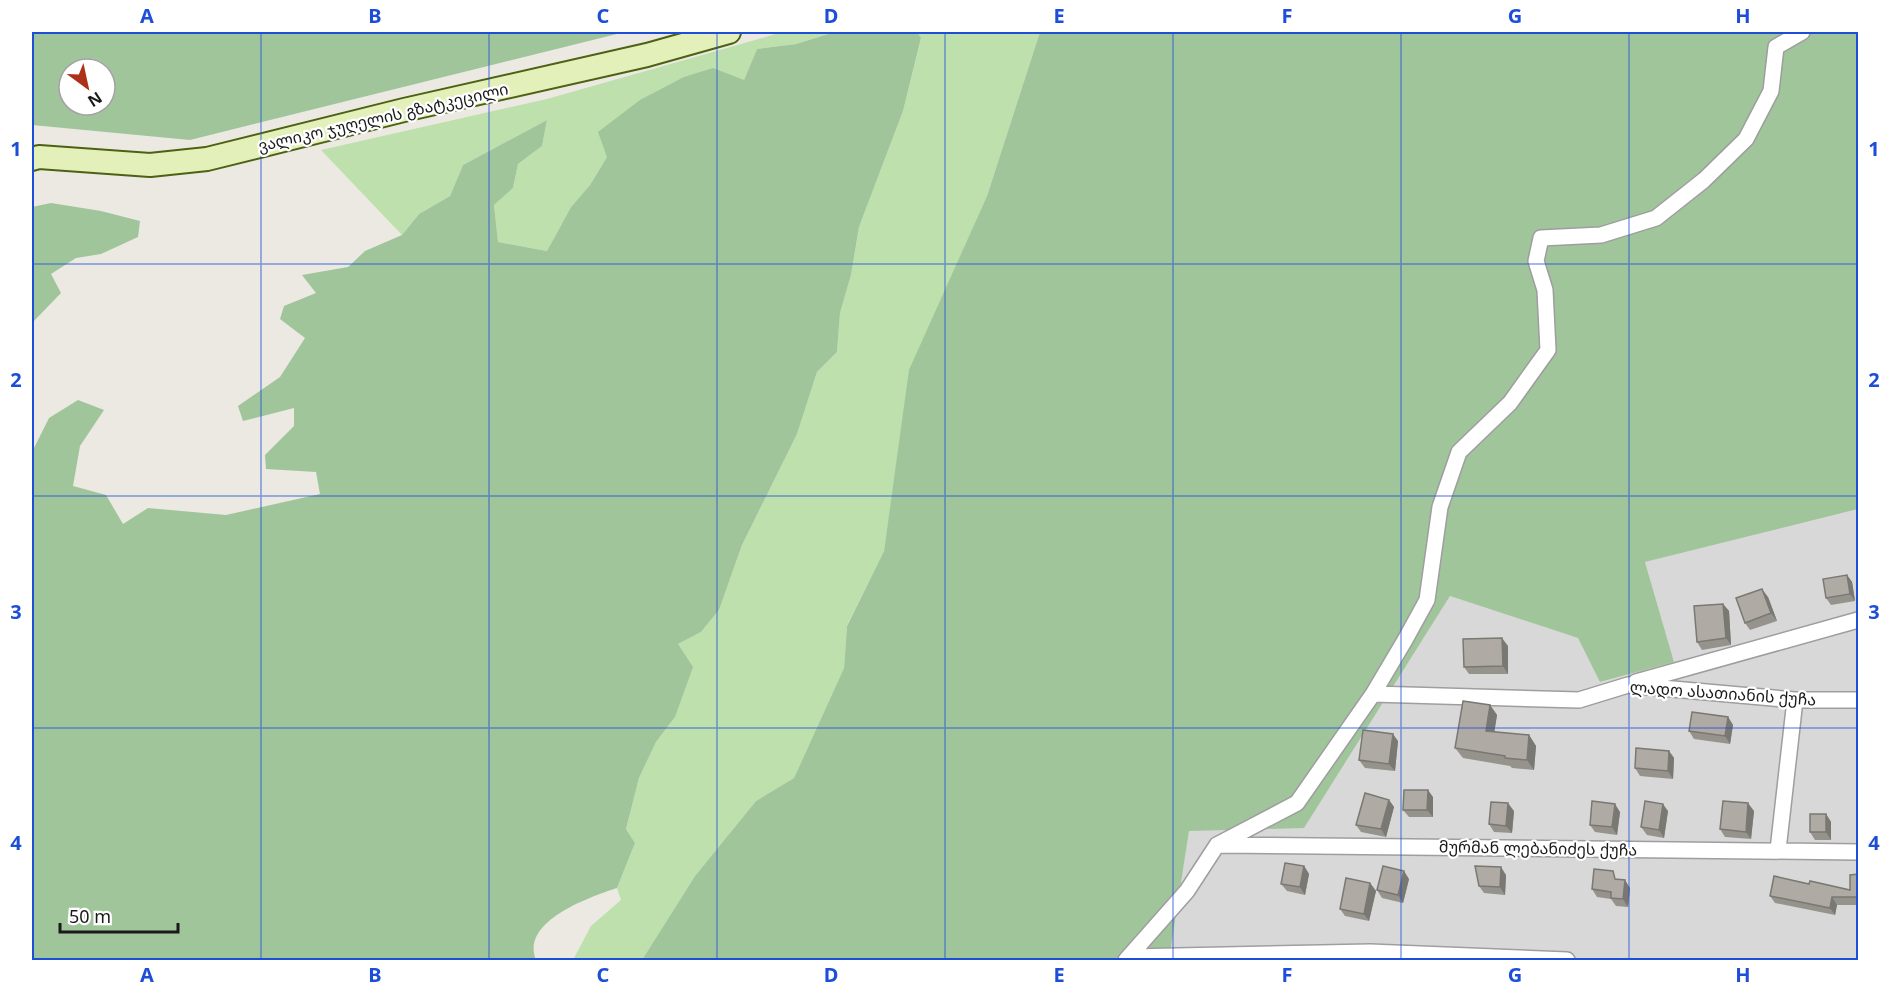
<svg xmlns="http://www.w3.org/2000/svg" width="1890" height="992" font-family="'Noto Sans','Noto Sans Georgian',sans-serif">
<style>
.residential{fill:#d8d8d8}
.grass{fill:#bde0ac}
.forest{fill:#a0c59b;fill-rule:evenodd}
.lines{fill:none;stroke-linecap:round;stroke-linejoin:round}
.minor-casing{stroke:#9e9e9e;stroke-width:18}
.secondary-casing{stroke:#4c6112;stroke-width:26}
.minor{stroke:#fff;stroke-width:15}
.secondary{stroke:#e4f0ba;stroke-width:22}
.wall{fill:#96938d}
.shaded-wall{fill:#7a7873}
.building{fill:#afaba4;stroke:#7a7873;stroke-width:1.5}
.grid{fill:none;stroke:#1d4ed8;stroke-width:1.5;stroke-opacity:0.55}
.labels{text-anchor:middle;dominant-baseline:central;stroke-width:4.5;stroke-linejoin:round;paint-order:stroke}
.street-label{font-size:16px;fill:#1a1a1a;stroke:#fff}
.neatline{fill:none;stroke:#1d4ed8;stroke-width:2}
.grid-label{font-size:20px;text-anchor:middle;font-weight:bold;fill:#1d4ed8}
</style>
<rect width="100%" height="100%" fill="#ebe9e1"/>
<path class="residential" d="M1858,509V960H1169L1189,830L1304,827L1450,596L1578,638L1601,682L1674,662L1645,562Z"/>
<path class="grass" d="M783,32H835L796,44L757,49L744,80L607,157L590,185L571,207L547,251L498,242L494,205L513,188L518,164L542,146L547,120L463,165L450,196L419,214L402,235L321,150L547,99Z
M917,32H1040L987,196L910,370L884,551L847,625L844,668L794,778L756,801L695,876L642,960H573L591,926L621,900L617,888L635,843L626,829L639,778L656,742L675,717L678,644L701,632L719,610L742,545L797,434L817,372L837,352L840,313L851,275L859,227L903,111L921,39Z"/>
<path class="forest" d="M32,32H625L190,140L32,125ZM69,69H105V105H69Z
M835,32H917L921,38L903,111L859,227L851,275L840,313L837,352L817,372L797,434L742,545L719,610L701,632L678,644L693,667L675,717L656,742L639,778L626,829L635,843L617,888C590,897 520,921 536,960H32V452L49,418L78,400L104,410L80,446L73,486L106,495L123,524L148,508L226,515L320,494L316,472L266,469L265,455L294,426V408L243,421L238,406L280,377L305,338L280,319L284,306L316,293L302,275L348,267L365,251L402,235L419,214L450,196L463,165L547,120L542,146L518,164L513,188L494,205L498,242L547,251L571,207L590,185L607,157L598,132L640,100L684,77L713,68L744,80L757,49L796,44Z
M1040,32H1858V509L1645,562L1674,662L1600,682L1578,638L1450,596L1304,828L1189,831L1169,960H642L695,876L756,801L794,778L844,668L847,626L884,551L909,370L987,196Z
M51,203L101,211L140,221L138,237L101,254L76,258L51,274L61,293L32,323V207Z"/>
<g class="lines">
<g class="minor-casing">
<path id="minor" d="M1636,682L1858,620
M1373,694L1579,700L1628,685L1795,700H1858
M1220,845L1858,852
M1778,850L1795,700
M1129,957L1370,952L1567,960
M1126,960L1187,891L1217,845L1297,803L1373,694L1405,640L1427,600L1440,507L1459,452L1510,403L1548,350L1545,290L1536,261L1541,238L1601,235L1656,218L1704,180L1746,139L1771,91L1776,47L1802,32"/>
</g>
<g class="secondary-casing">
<path id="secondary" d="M32,159L39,157L150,165L207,159L404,110L647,55L729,32"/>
</g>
<use href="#minor" class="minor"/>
<use href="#secondary" class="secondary"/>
</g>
<path class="wall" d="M1847,575L1852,582L1855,601L1831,605L1826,598Z
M1768,597L1777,621L1750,630L1745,623Z
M1723,604L1729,611L1731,645L1702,650L1697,642Z
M1508,646V674H1469L1464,667Z
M1490,705L1497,715L1494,732L1529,735L1536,746L1534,770L1512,768L1510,766L1463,758L1455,748Z
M1728,717L1733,725L1730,744L1694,739L1689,731Z
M1398,741L1395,771L1365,768L1359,760Z
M1669,751L1674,758L1673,779L1640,776L1635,768Z
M1433,797V817H1409L1403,810Z
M1389,800L1394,807L1386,837L1361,832L1356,825Z
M1514,811L1512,833L1494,832L1489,824Z
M1668,811L1664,838L1647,835L1641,827Z
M1754,811L1751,839L1725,837L1720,829Z
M1620,812L1617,835L1595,832L1590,825Z
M1826,814L1831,822V840H1815L1810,832Z
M1304,866L1309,874L1305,895L1287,891L1281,884Z
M1858,874V905H1837L1835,915L1775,903L1770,896L1809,884L1850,890Z
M1506,875L1505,895L1484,893L1479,886Z
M1409,879L1403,903L1382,898L1377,890Z
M1619,879L1630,888L1628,907L1616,906L1611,899L1597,897L1592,889Z
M1370,883L1376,891L1369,921L1345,916L1340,909Z"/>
<path class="shaded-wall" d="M1847,575L1852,582L1855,601L1850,594Z
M1762,589L1768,597L1777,621L1771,613Z
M1723,604L1729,611L1731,645L1726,638Z
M1502,638L1508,646V674L1503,666Z
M1490,705L1497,715L1493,741L1486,731Z
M1728,717L1733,725L1730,744L1725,736Z
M1393,734L1398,741L1395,771L1389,764Z
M1529,735L1536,746L1534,770L1527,760Z
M1669,751L1674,758L1673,779L1668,771Z
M1428,790L1433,797V817L1427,810Z
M1389,800L1394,807L1386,837L1381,829Z
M1508,803L1514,811L1512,833L1506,826Z
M1748,803L1754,811L1751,839L1746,832Z
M1615,804L1620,812L1617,835L1612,827Z
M1663,804L1668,811L1664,838L1659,830Z
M1826,814L1831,822V840L1826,832Z
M1304,866L1309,874L1305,895L1300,887Z
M1501,867L1506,875L1505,895L1500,887Z
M1404,871L1409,879L1403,903L1398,895Z
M1625,880L1630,888L1628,907L1623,899Z
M1370,883L1376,891L1369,921L1364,914Z
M1832,897L1837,905L1835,915L1830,908Z"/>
<path class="building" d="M1847,575L1850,594L1826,598L1823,579Z
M1762,589L1771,613L1745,623L1736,598Z
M1723,604L1726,638L1697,642L1694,606Z
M1502,638L1503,666L1464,667L1463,639Z
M1463,701L1490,705L1486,731L1529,735L1527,760L1505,758V756L1455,748Z
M1692,712L1728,717L1725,736L1689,731Z
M1363,730L1393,734L1389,764L1359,760Z
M1636,748L1669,751L1668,771L1635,768Z
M1404,790H1428L1427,810H1403Z
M1365,793L1389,800L1381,829L1356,825Z
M1592,801L1615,804L1612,827L1590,825Z
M1645,801L1663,804L1659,830L1641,827Z
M1723,801L1748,803L1746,832L1720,829Z
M1491,802L1508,803L1506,826L1489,824Z
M1810,814H1826V832H1810Z
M1285,863L1304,866L1300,887L1281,884Z
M1383,866L1404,871L1398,895L1377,890Z
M1475,866L1501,867L1500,887L1479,886Z
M1594,869L1613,871L1615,879L1625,880L1623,899L1611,898V892L1592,889Z
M1858,874V897H1832L1830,908L1770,896L1774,876L1809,884L1810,881L1850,890V875Z
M1346,878L1370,883L1364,914L1340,909Z"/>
<path class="grid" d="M261,32V960M489,32V960M717,32V960M945,32V960M1173,32V960M1401,32V960M1629,32V960M32,264H1858M32,496H1858M32,728H1858"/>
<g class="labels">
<g class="street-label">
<text transform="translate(383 117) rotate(-13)">ვალიკო ჯუღელის გზატკეცილი</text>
<text transform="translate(1723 693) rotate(4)">ლადო ასათიანის ქუჩა</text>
<text transform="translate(1538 848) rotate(1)">მურმან ლებანიძეს ქუჩა</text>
</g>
</g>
<rect width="1890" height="992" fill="none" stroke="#ffffff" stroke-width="66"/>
<g transform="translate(87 87) rotate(147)"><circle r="28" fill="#ffffff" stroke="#a3a3a3" stroke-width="1.5"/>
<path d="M0-4.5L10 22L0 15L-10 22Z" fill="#ad3118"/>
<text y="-9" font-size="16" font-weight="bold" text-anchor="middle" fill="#1a1a1a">N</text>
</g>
<path d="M60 923v9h118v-9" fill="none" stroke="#1a1a1a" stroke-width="3"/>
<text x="69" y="923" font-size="18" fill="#1a1a1a" stroke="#ffffff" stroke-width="4.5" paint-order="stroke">50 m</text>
<rect x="33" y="33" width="1824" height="926" class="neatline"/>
<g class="grid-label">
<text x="147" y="23">A</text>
<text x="375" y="23">B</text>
<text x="603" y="23">C</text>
<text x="831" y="23">D</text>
<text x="1059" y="23">E</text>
<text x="1287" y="23">F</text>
<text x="1515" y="23">G</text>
<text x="1743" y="23">H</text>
<text x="16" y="156">1</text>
<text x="1874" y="156">1</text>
<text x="16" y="387">2</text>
<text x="1874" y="387">2</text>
<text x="16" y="619">3</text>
<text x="1874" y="619">3</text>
<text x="16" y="850">4</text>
<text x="1874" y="850">4</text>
<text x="147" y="982">A</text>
<text x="375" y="982">B</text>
<text x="603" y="982">C</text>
<text x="831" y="982">D</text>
<text x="1059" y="982">E</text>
<text x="1287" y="982">F</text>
<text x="1515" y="982">G</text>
<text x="1743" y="982">H</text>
</g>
</svg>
